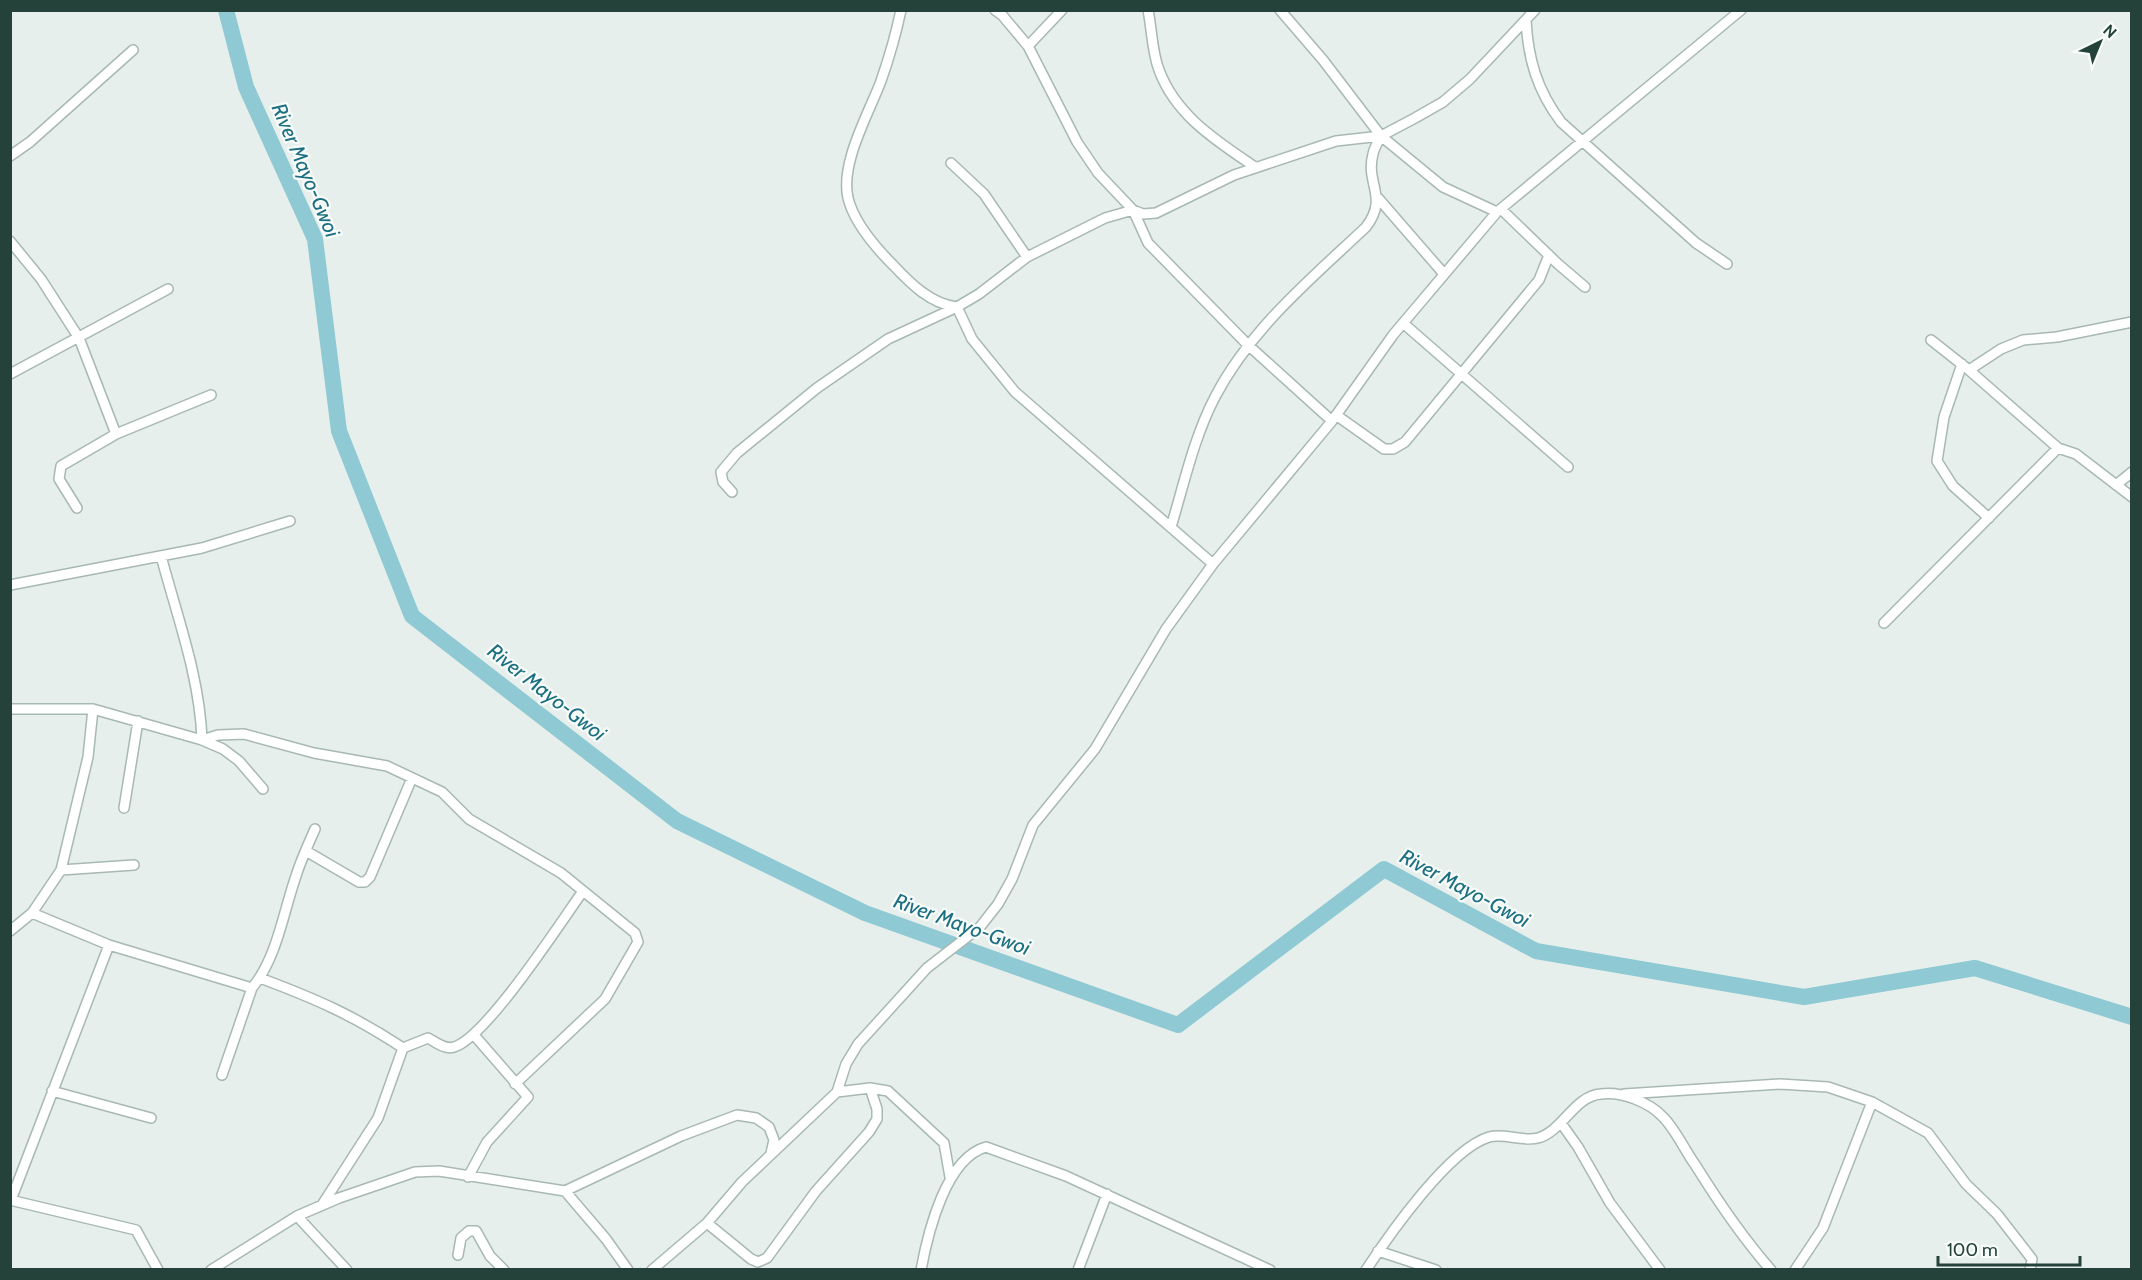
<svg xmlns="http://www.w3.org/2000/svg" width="2142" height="1280" font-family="Cabin,sans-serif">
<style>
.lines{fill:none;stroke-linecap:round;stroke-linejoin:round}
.river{stroke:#8ec9d4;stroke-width:16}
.street-casing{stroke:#a8b8b2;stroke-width:12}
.street{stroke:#fff;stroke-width:9}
.labels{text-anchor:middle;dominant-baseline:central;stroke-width:4.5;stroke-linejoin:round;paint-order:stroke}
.water-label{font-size:21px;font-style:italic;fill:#1c6f80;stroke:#f7fbf9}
</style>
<rect width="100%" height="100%" fill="#e6efeb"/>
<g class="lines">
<path class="river" d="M226,10L246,87L315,239L339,431L412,616L677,821L865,913L1178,1025L1384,869L1536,951L1804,997L1975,968L2132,1017"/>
<g class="street-casing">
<path id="street" d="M901,10C896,34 889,58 881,81C869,113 840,163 848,198C854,223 876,248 894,266C911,284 931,304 957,307
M995,10L1002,15L1028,46L1077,142L1098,173L1133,210L1148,243L1248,345L1332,421
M1148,10C1152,30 1152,52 1159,70C1176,116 1217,141 1255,167
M1280,10L1323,60L1381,136L1443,187L1497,212
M1526,20C1528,59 1537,90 1561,122L1696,243L1727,264
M1028,46L1062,10
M10,156L30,142L133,50
M951,163L984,194L1027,257
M1378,198L1444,274
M1501,209L1558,264L1585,287
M10,241L41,279L79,338L116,434
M957,307L972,339L1015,392L1213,564
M1403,323L1568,467
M1931,340L1969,370L2001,349L2023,340L2057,337L2132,322
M1962,364L1944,417L1937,461L1953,486L1989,518
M1969,370L2058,448L2076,454L2132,497
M10,374L168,289
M1336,415L1384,449H1393L1405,442L1539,280L1549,255
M2116,485L2132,472
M732,492L723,482L721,472L737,453L817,388L888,339L957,307L979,294L1027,257L1105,218L1133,210L1143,214L1156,213L1234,175L1336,141L1381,136L1415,118L1443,102L1470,79L1535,10
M77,508L59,479L61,466L116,434L211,395
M1171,527C1184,484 1194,437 1215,397C1251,328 1311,279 1366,227C1389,197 1365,184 1373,154C1374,148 1378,142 1381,136
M161,556C177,616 200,678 202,740
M10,585L202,548L290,521
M1884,623L2058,448
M10,709H93L202,740L223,749L239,761L263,789
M202,740L218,735L244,734L314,753L387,766L442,792L469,819L561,873L635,933L638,942L605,999L515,1084
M124,808L138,721
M306,851L359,882H365L370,877L412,778
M61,870L134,865
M32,913L109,945L252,988
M10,931L32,913L61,870L88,757L93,709
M260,978C316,999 353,1015 403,1048
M222,1075L252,988C277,958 283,913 296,876C301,860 308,845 315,829
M52,1091L151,1118
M837,1092L870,1088L888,1091L944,1143L950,1177
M1624,1094L1780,1084L1828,1087L1872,1102L1928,1133L1966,1184L1997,1214L2032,1259L2030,1270
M1561,1123L1578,1147L1610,1203L1660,1270
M468,1177L487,1142L528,1097L474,1035
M565,1191L606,1239L628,1270
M10,1200L136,1230L158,1270
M11,1200L109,945
M322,1205L378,1118L403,1048L428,1038C436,1042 445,1050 454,1047C486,1038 561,922 583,891
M297,1216L347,1270
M707,1223L751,1259L758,1262L767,1258L816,1191L869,1132L877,1119V1109L870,1088
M1378,1251L1436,1270
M458,1255L461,1238L469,1231H476L490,1256L504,1270
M211,1270L297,1216L339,1198L415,1172L439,1171L565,1191L681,1136L737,1115L756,1118L769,1127L774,1140L771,1153
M652,1270L707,1223L742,1182L837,1092L846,1064L858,1044L927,968L980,927L998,904L1012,879L1033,825L1095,749L1166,629L1213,564L1332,421L1393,335L1497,212L1741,10
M921,1270C928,1232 946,1158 986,1147L1066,1176L1270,1270
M1078,1270L1107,1194
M1366,1270C1389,1235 1449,1149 1489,1137C1505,1133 1523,1142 1538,1138C1563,1131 1574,1096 1601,1094C1621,1091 1649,1102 1663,1117C1676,1130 1685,1151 1696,1166C1719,1203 1742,1237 1771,1270
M1795,1270L1823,1228L1872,1102"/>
</g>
<use href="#street" class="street"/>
</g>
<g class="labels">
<g class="water-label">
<text transform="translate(306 170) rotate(67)">River Mayo-Gwoi</text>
<text transform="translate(547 692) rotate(38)">River Mayo-Gwoi</text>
<text transform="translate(1465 888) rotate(28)">River Mayo-Gwoi</text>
<text transform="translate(962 924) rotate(20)">River Mayo-Gwoi</text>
</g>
</g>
<rect width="2142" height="1280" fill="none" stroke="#24423a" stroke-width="24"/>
<g transform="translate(2100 42) rotate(43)" stroke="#f7fbf9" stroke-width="4.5" paint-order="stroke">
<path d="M0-4.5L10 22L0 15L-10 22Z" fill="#24423a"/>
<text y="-9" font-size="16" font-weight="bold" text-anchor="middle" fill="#24423a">N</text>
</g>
<path d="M1938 1256v9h142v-9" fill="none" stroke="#24423a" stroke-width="3"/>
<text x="1947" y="1256" font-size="18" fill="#24423a" stroke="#f7fbf9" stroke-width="4.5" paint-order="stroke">100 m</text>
</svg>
